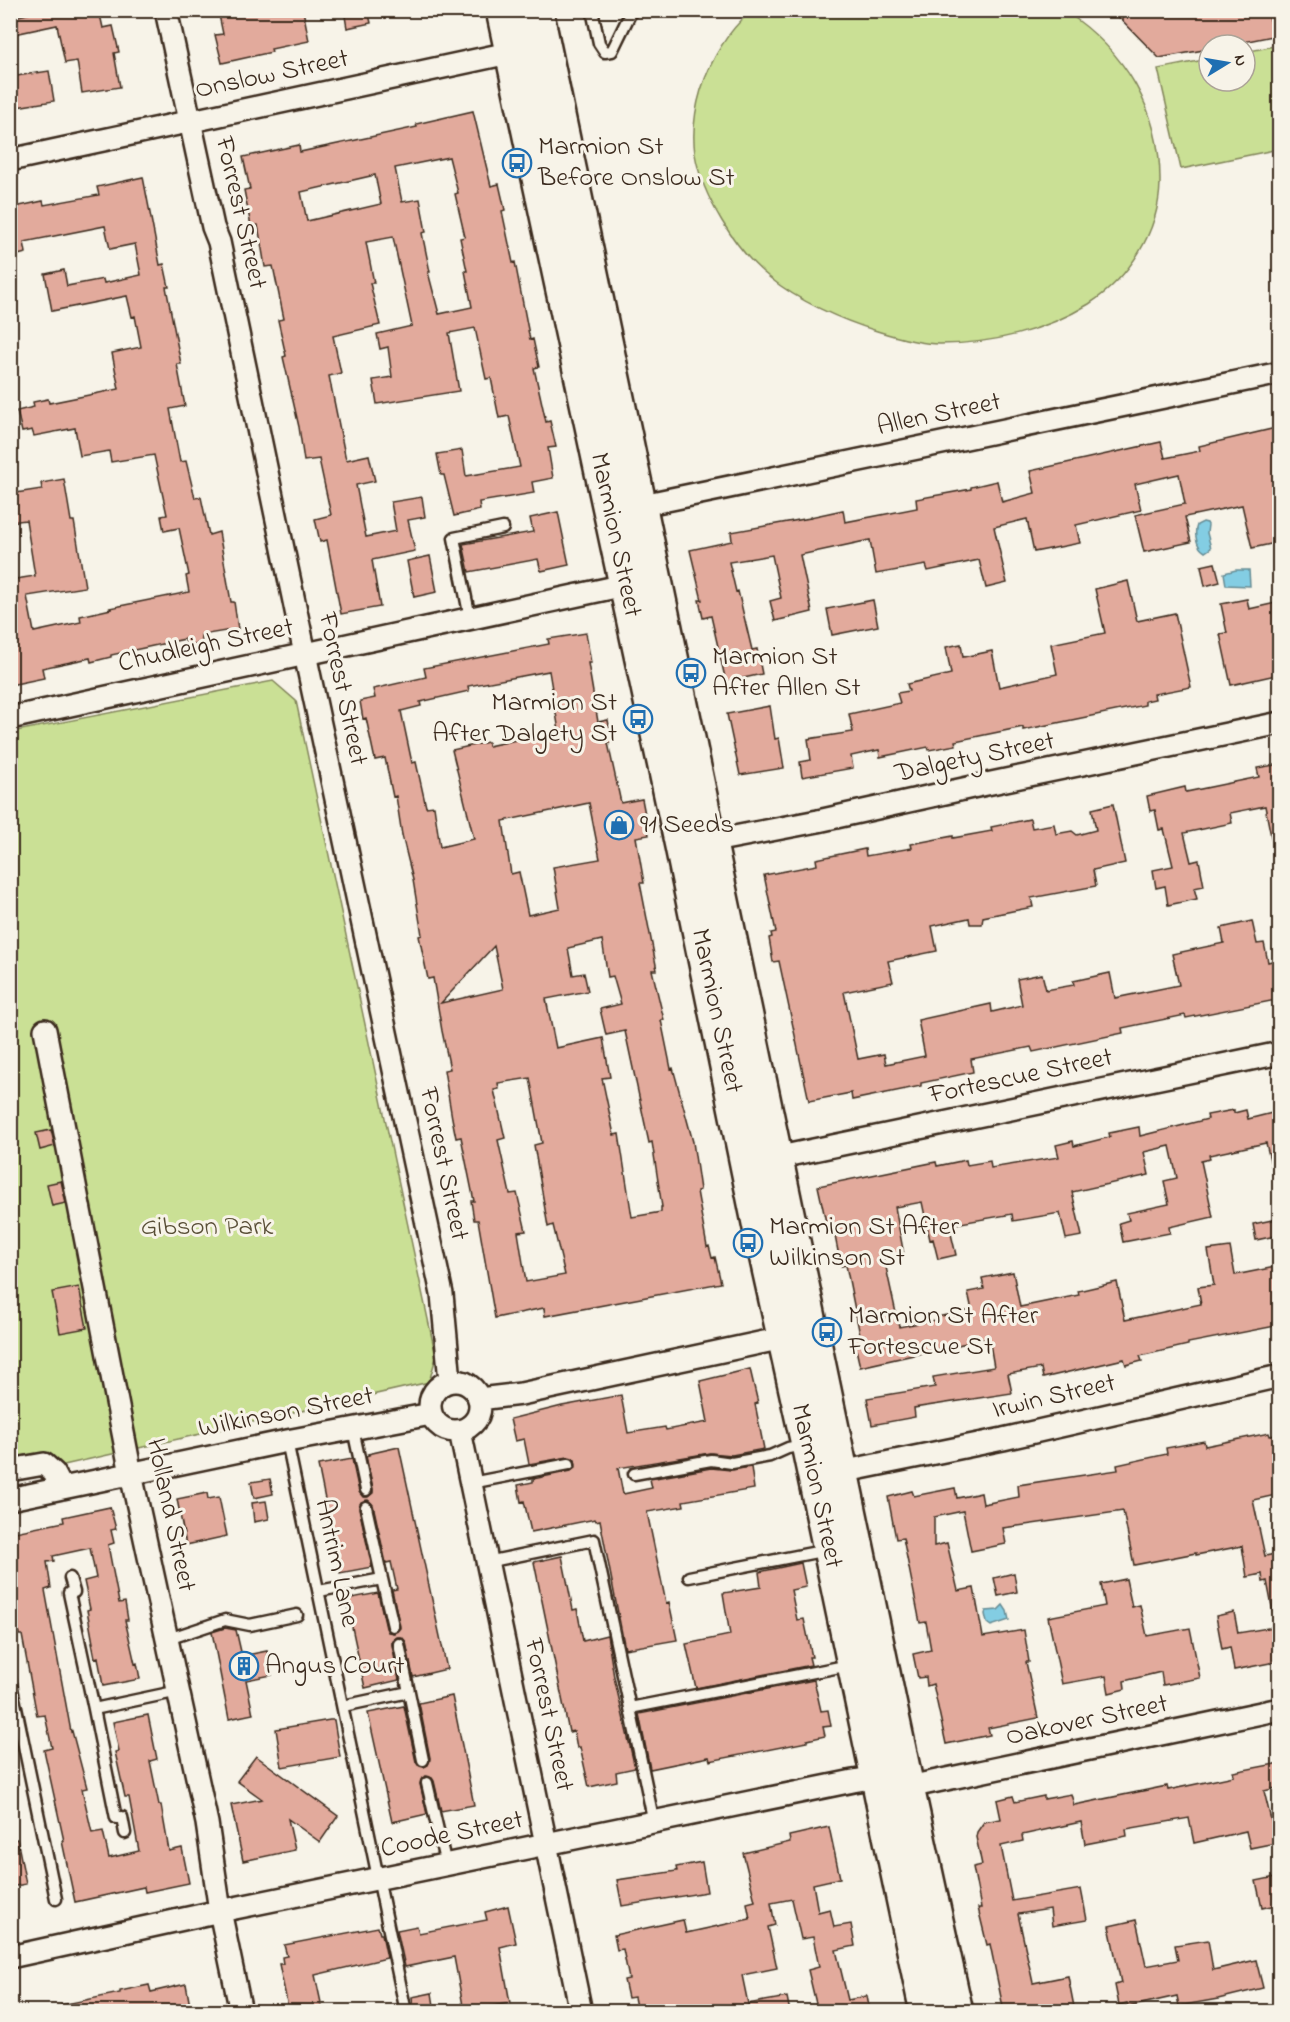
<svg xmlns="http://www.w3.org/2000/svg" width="1290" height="2022" font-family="'Indie Flower',sans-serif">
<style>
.green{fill:#cae095;stroke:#82855a;stroke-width:1.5}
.water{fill:#83cde3;stroke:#668c94;stroke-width:1.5}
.building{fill:#e2aa9c;stroke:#3b2a1e;stroke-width:1.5;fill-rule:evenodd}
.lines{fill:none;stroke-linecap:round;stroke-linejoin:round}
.lane-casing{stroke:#3b2a1e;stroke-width:15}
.street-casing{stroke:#3b2a1e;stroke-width:26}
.primary-casing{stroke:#3b2a1e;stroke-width:38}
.lane{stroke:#f7f3e8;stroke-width:10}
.street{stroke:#f7f3e8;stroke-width:21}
.primary{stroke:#f7f3e8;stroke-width:33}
.labels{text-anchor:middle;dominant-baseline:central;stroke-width:6;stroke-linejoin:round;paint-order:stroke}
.street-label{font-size:27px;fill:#3b2a1e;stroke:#f7f3e8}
.poi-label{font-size:27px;fill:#3b2a1e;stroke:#f7f3e8;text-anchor:start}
.park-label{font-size:27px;fill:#584e36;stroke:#f7f3e8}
</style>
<rect width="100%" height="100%" fill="#f7f3e8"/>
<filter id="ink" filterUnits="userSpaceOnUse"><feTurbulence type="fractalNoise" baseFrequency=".0167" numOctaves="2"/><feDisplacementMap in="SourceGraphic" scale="12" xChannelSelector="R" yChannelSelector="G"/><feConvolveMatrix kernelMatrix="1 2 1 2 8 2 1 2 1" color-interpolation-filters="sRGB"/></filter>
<g filter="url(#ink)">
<path class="green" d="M751,11H1065C1125,51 1161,110 1160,183C1159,232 1129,278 1089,304C1045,331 992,344 940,344C920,344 896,337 877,331C841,320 798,301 769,277C736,251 702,196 695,154C692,132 695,110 701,90C711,59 727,32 751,11Z
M1279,45V149L1181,169L1158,69L1209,59V81H1245V52Z
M273,681L296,701L436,1357L429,1382L11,1477V732Z"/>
<path class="water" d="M1203,522L1207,523L1208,525L1207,533L1211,548L1205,552C1196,547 1194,533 1197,525Z
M1236,570H1249L1250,586L1226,585L1224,573Z
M1003,1605L1007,1611L1009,1620L991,1626L987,1623L985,1614L986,1611L998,1610Z"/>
<path class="building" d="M44,10H99L103,28L113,26L119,52L114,53L120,87L82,93L77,61L65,63L57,25L10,35V18Z
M218,10H303L309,41L271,49L272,52L222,63L215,35L223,34Z
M344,10H368L371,23L347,28Z
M1112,10H1268L1273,36L1228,45H1209V49L1159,58Z
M49,71L54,101L10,108V77Z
M473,111L491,186L499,184L505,210L502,211L513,263L515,262L530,340L533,339L539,367L534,368L546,422L550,421L556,447L548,448L553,478L532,482L534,493L479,502L480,510L454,516L444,475H441L437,454L462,450L466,476L520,467L509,416L499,418L491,378L486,379L475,328L449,333L459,391L377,404L373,380L392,377L388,347L380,349L377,334L412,326L393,237L366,242L374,283H370L380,325L333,336L341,373L329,376L346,460L369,455L375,481L356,485L366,537L396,531L391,502L422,497L425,517L408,520L415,551L372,560L380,607L341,614L327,540L320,542L315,519L331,515L319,459L304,461L299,427L283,357L286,356L278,320L284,319L273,266L265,267L258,225L251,226L244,190L250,189L243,157L299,145L300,152L417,127L416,124ZM449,157L458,193L455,194L465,237L460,238L467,271H465L472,307L439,314L428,272H430L422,233L426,232L420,199L402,202L395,168ZM375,175L381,204L307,221L301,192Z
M143,177L160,265L164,264L169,287H166L181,364H177L185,406L170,409L180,462L186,461L195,498L201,497L209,535L219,532L231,602H234L238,629L201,635L202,643L186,645L185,639L111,655V657L91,662L90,658L42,668L44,678L10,685V580L35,576L26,520L10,522V494L42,489L41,483L64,479L71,521H74L85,587L27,596L34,632L81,622L80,616L111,609L110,608L189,592L186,576L189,575L179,528L164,531L161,516L167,515L154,455L111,462L109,451L80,456L75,428L34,436L32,430L22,432L17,411L34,407L33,402L48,399L49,403L119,389L112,353L141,347L135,316L132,317L127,296L52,311L45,274L64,270L67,286L103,279L104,283L141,275L135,244L110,249L105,226L24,242L26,253L10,257V208L43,201L44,205L99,195L97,187Z
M1276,428L1280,446V542L1252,548L1242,505L1185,517L1191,542L1144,552L1135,515L1185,504L1179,474L1135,484L1141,510L1076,525L1080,543L1034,552L1027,519L994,527L1007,583L986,588L979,560L928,571L926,565L876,574L870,540L800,555L812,612L775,621L770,601L781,598L772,555L729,562L736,592L738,591L752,650L757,649L762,674L726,682L711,616L703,618L699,600H702L690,550L732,541L731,532L810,518V517L843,510L845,522L917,508L916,499L971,489V487L997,481L1002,502L1035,493L1030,471L1161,442L1165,458L1200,451L1199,446Z
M558,512L569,565L541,571L538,559L469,572L463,544L533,532L530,518Z
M430,556L437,592L414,597L407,561Z
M1215,563L1220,582L1205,586L1201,566Z
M1128,581L1137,621L1175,613L1191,687L1154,694L1155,699L1145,701V705L1023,730V727L955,741L956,745L929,750L928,747L880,757L879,750L851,756L853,768L802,777L800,762L811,760L808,739L853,732L849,714L900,703L897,693L909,691L907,684L951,674L946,647L961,644L963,657L992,651L999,687L1057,674L1051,644L1105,633L1095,589Z
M1247,599L1249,609L1280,602V674L1231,685L1220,634L1227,633L1221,604Z
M873,600L878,626L832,635L827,609Z
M586,633L591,663H588L598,722L608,720L612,742L608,743L621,803L642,799L649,835L636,837L644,883H640L657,970H652L664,1020H661L671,1069L673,1068L693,1142L700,1190L697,1191L707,1247L709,1246L712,1258L715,1257L721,1283L545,1316L544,1308L495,1318L478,1220H474L471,1201H474L461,1137L456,1138L452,1118L444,1070L450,1069L442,1031L433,978L428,979L419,936L422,935L413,880L402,835L396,796L393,797L385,758L375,760L366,718L363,719L360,701L375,698L373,689L426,677L424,668L549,644L548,639ZM549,671L559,731L488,746V742L452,750L474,839L440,847L434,806L426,807L416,762L412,763L401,711L421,706L420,702L469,691L468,686ZM589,803L600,859L553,867L560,908L528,915L519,872L511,874L503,821ZM602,940L608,977L613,976L621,1004L600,1009L606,1035L625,1031L649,1143L652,1142L662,1207H661V1212L632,1217L619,1134L614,1135L602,1078L610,1077L603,1038L556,1048L546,999L588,991L584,973L573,975L568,948ZM494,946L503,989L441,1003ZM530,1078L542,1143L534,1145L548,1227L553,1225L565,1275L526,1282L518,1232L526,1231L517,1193L510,1194L498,1140L505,1138L494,1090L499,1089L498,1083Z
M770,706L775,739L779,738L784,768L740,775L727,714Z
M1280,764V846L1273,847L1265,806L1230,813L1232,823L1184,833L1191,862L1199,860L1204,886L1194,888L1197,899L1168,905L1165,886L1156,888L1153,870L1173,866L1164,829L1159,830L1155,810L1150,811L1147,796L1185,787L1186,792L1259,777L1257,768Z
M1113,804L1125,863L1093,870L1096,886L1031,898L1033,907L983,917L982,924H970L969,918L932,926L937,951L888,961L893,982L844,992L858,1059L884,1054L886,1064L925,1056L918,1020L991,1004L992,1012L1022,1005L1017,979L1042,974L1046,990L1074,985L1073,981L1110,973L1115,998L1179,985L1172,954L1224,943L1221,928L1252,921L1257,944L1264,943L1268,962L1280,959V991L1275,992L1276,1000L1186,1018L1185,1015L1122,1028L1123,1033L1033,1052L1031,1047L971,1059L973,1072L921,1083V1086L852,1100L851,1093L809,1101L779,961L773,962L769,938L772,937L771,933L776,932L764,875L817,865L816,859L865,849L866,856L912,848L911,844L953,836V838L992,831L991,827L1030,819L1032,828L1054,824L1056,834L1072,831L1077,835L1096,830L1092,809Z
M1234,1110V1113L1246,1110L1248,1119L1280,1111V1176L1274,1177L1266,1143L1209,1155L1210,1159L1201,1161L1213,1217L1169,1227L1170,1233L1123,1242L1119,1223L1129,1220L1127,1213L1169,1204L1164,1181L1177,1178L1170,1146L1144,1152L1149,1175L1072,1192L1082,1236L1066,1239L1060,1213L1013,1221L1012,1214L949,1225L956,1255L938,1259L933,1239L930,1240L922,1202L895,1207L904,1255L884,1258L899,1327L936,1320V1317L972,1310L968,1292L984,1289L982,1278L1013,1272L1020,1307L1079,1295L1078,1291L1117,1282L1125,1320L1201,1304L1198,1287L1214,1285L1208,1250L1230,1247L1235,1275L1280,1266V1325L1188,1343V1345L1140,1356L1142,1361L1126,1365L1124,1359L1043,1378L1041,1368L1008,1374L1012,1393L914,1408L915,1417L872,1425L867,1398L935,1387L933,1377L994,1367L989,1338L860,1367L853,1336L860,1335L846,1265L841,1266L833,1226L827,1227L818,1186L936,1162L937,1166L966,1160L967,1165L990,1161L991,1168L1059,1157L1056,1145L1073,1141L1074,1146L1110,1137L1109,1133L1139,1127L1140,1136L1208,1119L1207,1115Z
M51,1130L55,1146L40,1150L36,1133Z
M61,1181L66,1203L52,1206L47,1184Z
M1277,1219L1280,1235L1256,1240L1253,1224Z
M79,1287L87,1328L60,1333L52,1292Z
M750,1369L758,1403L755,1404L764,1449L732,1455L710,1453L618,1468L623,1494L652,1488L650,1479L711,1468L731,1470L751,1467L754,1489L683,1501L684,1506L647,1512L666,1603L669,1602L677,1640L625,1649L600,1520L596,1521L595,1519L531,1532L524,1501L521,1502L518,1485L533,1482V1479L571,1471L576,1467L575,1460L568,1457L529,1464L524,1439L515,1441L510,1419L562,1406L621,1395L628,1433L665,1427L666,1430L708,1422L700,1381Z
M1269,1433L1270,1436L1280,1434V1494L1253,1500L1265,1556L1280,1553V1612H1273L1267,1581L1263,1582L1262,1574L1247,1577L1242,1546L1196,1555V1553L1134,1565L1123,1511L1003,1528L1006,1544L971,1551L963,1511L934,1517V1546L947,1543L958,1591L974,1588L983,1637L1024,1630L1029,1662H1026L1038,1718L988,1728L990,1735L946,1744L933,1684L927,1686L926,1677L918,1678L913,1654L931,1650L926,1622L920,1623L903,1538L896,1539L888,1497L912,1491L914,1496L955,1488L957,1498L981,1493L983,1504L1019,1497L1018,1485L1118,1470L1117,1465L1167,1454L1166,1448L1204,1441L1205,1446Z
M399,1447L447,1669L413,1677L406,1642L402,1637H397L392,1641V1645L399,1680L365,1688L346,1599L378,1593L386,1628L388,1632L394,1633L400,1628L392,1590L397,1589L391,1562L386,1563L373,1505L368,1500L361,1502L359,1508L372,1567L340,1573L318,1465L352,1459L359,1492L363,1497H368L373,1493V1489L366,1456L369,1455L368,1454Z
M270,1479L273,1494L254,1498L251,1482Z
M207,1493L208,1499L219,1497L227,1536L186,1545L177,1499Z
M266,1501L269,1519L254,1522L252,1503Z
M110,1507L116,1529L111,1530L114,1543L108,1545L119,1603L125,1602L128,1620H125L135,1664L137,1663L140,1679L103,1686L98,1657L95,1658L92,1643H93L87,1610L90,1609L84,1581L96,1578L90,1548L53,1556L54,1561L47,1562L51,1588L45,1590L71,1732L72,1731L87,1788L82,1789L92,1833L103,1831L109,1858L139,1851L129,1797H125L115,1752L119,1751L113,1722L148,1715L157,1759L150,1761L159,1805H161L169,1851L182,1848L189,1883L145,1892L144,1887L75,1902L62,1841H64L44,1750L52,1748L45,1715L37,1716L22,1635H19L10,1580V1533L64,1522L63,1517Z
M562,1556L573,1610L577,1609L583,1641L607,1635L614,1677L635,1768L616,1772L617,1781L589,1787L580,1747L577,1748L574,1731L569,1732L534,1562Z
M801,1563L806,1587L791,1590L797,1620L804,1619L812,1657H809L811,1665L696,1688L686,1644L730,1635L723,1593L761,1587L759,1572Z
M1014,1573L1017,1592L998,1596L994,1578Z
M1126,1579L1132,1607L1140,1605L1147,1636L1190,1628L1200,1678L1163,1685L1161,1672L1124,1681L1125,1689L1109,1693L1106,1676L1062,1684L1048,1617L1105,1606L1101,1584Z
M1234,1612L1238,1633L1280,1626V1661L1234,1670L1230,1647L1222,1649L1216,1616Z
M225,1628L236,1630L242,1656L267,1651L272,1675L246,1680L253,1714L229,1719L212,1632Z
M814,1680L821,1711L828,1710L831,1726L823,1727L825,1736L807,1740V1742L710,1761L709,1757L650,1769L639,1714Z
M452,1696L474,1805L441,1811L434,1781L432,1778L426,1776L422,1778L420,1784L427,1814L392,1822L368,1713L404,1706L416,1762L418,1765L424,1767L428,1765L430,1758L419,1703Z
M330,1720H334L340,1757L282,1767L276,1729Z
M256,1756L338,1816L320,1842L288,1819L295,1850L243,1861L231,1805L262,1799L237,1781Z
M1280,1763V1787L1264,1791L1272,1824L1275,1823L1280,1842L1250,1848L1246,1831L1194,1843L1189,1818L1126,1829L1127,1836L1085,1844L1081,1822L1022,1835L1023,1841L1001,1846L1012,1901L1081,1889L1087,1920L1052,1926L1050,1909L1018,1914L1033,1983L1068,1976L1075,2012H1004L990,1944L987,1945L978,1908H981L973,1867L982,1865L976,1837L977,1832L984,1822L1001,1819L997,1800L1013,1796L1015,1802L1044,1796V1799L1071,1794L1074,1805L1167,1786L1168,1790L1234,1776L1233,1772Z
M829,1827L840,1878L813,1884L818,1912L830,1909L834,1927L851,1924L855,1946L836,1950L848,2000L867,1996L870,2012H818L808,1970L819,1967L813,1937L801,1939L792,1899L771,1903L775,1925L768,1927L777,1968L742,1975L748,2004L787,1997L790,2012H637L634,1997L628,1998L624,1980L629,1979L623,1949L617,1950L614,1935L683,1920L686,1933L750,1919L747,1903L755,1901L743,1853L790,1842L789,1836Z
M17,1839L26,1884L10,1887V1840Z
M702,1862L707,1892L622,1906L617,1880L677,1871L676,1867Z
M1280,1876V1904L1262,1908L1256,1881Z
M508,1906L516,1943L500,1947L510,2003L464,2011L454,1957L405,1967L397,1930L417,1926L419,1933L487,1920L485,1912Z
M1136,1920L1146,1966L1178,1960L1175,1945L1208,1940L1213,1970L1256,1960L1263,1988L1218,1999L1179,2006L1177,1996L1128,2007L1127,2003L1119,2005L1115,1985L1121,1983L1109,1926Z
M378,1927L380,1934H382L387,1958L315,1975L323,2012H289L279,1964H283L282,1957L287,1956L284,1945Z
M186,1984L191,2012H61V2005L120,1993V1991L149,1985L151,1992Z
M432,1993L435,2012H414L412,1997Z"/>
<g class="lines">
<g class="lane-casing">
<path id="lane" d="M592,10L599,43L605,52L612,51L632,10
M470,618L454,538L503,528
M353,1429L366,1490
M287,1441L406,2012
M634,1474L711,1460L732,1463L770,1456L788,1448L803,1445
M471,1483L569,1464
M366,1507L382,1579
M487,1562L594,1540L630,1708L850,1665
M689,1577L827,1550
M70,1578L74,1592L69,1593L94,1709
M319,1591L382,1579L393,1626
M168,1639L225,1620L250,1625L297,1615
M399,1644L409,1692
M10,1679L56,1899
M343,1706L409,1692L423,1760
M630,1708L654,1823
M427,1783L446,1865
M125,1833L122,1817L116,1818L94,1709L179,1691"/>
</g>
<g class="street-casing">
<path id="street" d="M166,10L213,227L219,242L305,654L442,1294L450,1381
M10,160L523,50
M628,508L1280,373
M10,718L625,585
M698,844L818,821L977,786L1280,723
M45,1030L131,1474L207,1823L220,1911L241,2012
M775,1158L1280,1053
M430 1406a25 25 0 1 1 50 0a25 25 0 1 1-50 0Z
M479,1399L521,1394L797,1335
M460,1431L581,2012
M10,1470L44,1464L54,1473L62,1488
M841,1472L1003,1439L1280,1376
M10,1499L287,1441L431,1414
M10,1957L220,1911L853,1781L877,1777L918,1785L1280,1709"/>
</g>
<g class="primary-casing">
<path id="primary" d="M503,10L682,846L760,1228L808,1444L927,2012
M536,10L906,1783L956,2012"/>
</g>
<use href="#lane" class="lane"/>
<use href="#street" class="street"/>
<use href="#primary" class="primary"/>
</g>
</g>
<defs>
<g id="bus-ring" transform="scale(1.5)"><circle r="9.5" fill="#f7f3e8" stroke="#1f6fb2" stroke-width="1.5"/><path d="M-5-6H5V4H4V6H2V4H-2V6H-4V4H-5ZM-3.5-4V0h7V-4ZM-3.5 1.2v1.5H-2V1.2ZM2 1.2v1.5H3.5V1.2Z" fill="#1f6fb2"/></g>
<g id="shop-ring" transform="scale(1.5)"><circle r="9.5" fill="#f7f3e8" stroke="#1f6fb2" stroke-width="1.5"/><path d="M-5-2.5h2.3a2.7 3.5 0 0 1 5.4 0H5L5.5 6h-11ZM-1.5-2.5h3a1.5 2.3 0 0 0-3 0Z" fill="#1f6fb2"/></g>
<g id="building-ring" transform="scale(1.5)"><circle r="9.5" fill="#f7f3e8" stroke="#1f6fb2" stroke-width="1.5"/><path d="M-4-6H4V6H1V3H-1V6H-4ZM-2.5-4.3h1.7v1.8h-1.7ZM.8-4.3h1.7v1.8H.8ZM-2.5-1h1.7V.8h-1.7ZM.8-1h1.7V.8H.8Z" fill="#1f6fb2"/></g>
</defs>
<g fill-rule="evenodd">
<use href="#bus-ring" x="517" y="163"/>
<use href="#bus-ring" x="691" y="673"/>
<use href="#bus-ring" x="638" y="719"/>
<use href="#shop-ring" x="619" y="825"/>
<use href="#bus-ring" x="748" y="1243"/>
<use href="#bus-ring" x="827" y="1332"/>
<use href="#building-ring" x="244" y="1666"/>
</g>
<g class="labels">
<g class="street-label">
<text transform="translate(272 75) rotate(-12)">Onslow Street</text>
<text transform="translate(240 213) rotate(77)">Forrest Street</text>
<text transform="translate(939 415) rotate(-12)">Allen Street</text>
<text transform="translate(615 535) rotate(78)">Marmion Street</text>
<text transform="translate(206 646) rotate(-12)">Chudleigh Street</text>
<text transform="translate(342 689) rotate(78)">Forrest Street</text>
<text transform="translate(975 758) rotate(-12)">Dalgety Street</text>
<text transform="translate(716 1011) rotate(78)">Marmion Street</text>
<text transform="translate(1021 1077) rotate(-12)">Fortescue Street</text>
<text transform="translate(443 1164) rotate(78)">Forrest Street</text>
<text transform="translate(1054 1397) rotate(-13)">Irwin Street</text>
<text transform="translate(286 1413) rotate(-11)">Wilkinson Street</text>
<text transform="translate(816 1486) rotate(78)">Marmion Street</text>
<text transform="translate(170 1515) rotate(78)">Holland Street</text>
<text transform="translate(336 1563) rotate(78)">Antrim Lane</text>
<text transform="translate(548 1715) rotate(78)">Forrest Street</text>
<text transform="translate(1087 1721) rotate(-12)">Oakover Street</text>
<text transform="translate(452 1835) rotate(-12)">Coode Street</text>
</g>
<g class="poi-label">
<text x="538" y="147">Marmion St<tspan x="538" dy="31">Before Onslow St</tspan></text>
<text x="712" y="657">Marmion St<tspan x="712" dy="31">After Allen St</tspan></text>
<text x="617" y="703" text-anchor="end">Marmion St<tspan x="617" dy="31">After Dalgety St</tspan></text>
<text x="640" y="825">91 Seeds</text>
<text x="769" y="1227">Marmion St After<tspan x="769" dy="31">Wilkinson St</tspan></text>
<text x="848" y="1316">Marmion St After<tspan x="848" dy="31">Fortescue St</tspan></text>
<text x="265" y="1666">Angus Court</text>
</g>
<g class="park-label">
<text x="207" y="1227">Gibson Park</text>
</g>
</g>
<rect width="1290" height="2022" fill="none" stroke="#f7f3e8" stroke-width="36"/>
<rect x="18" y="18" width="1254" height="1986" fill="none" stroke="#3b2a1e" stroke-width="2" filter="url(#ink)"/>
<g transform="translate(1227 63) rotate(79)"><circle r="28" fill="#f7f3e8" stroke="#aca397" stroke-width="1.5"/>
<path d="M0-4.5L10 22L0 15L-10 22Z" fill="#1f6fb2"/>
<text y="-9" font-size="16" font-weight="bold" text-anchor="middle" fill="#3b2a1e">N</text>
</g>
</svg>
